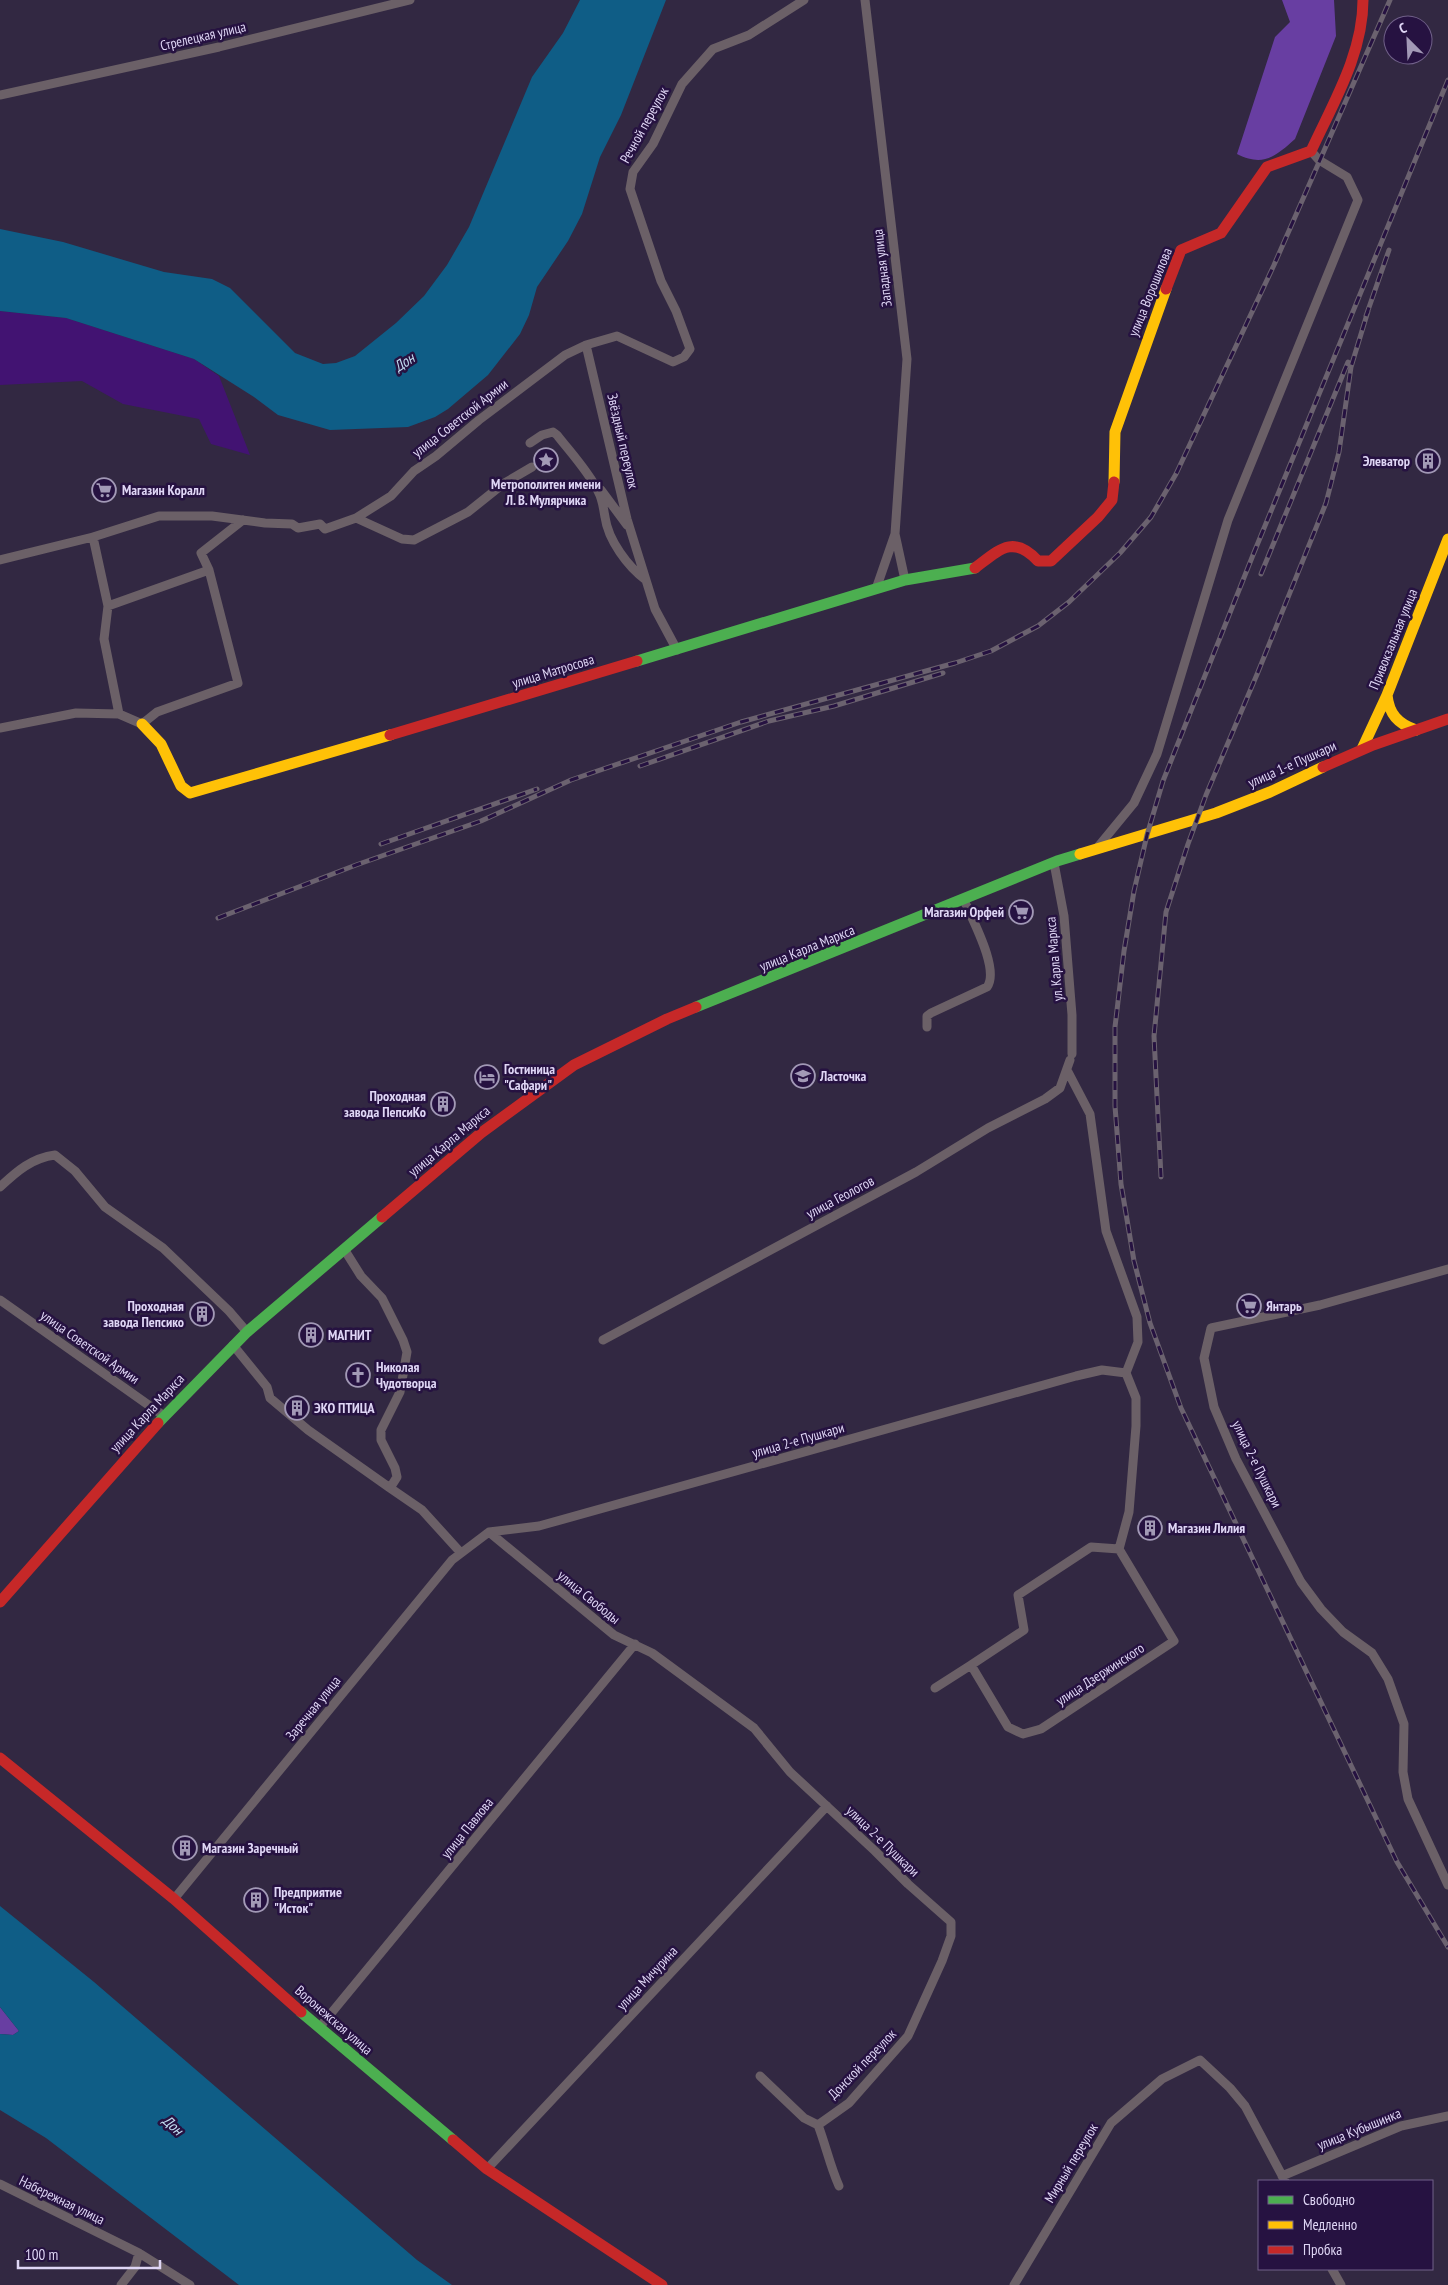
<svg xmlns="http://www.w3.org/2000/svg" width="1448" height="2285" font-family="'PT Sans Narrow',sans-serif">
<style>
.green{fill:#421372}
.forest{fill:#683ea2}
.water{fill:#0f5d86}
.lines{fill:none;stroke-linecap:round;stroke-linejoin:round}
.street{stroke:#6b6067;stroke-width:9}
.fast{stroke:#4caf50;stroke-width:11}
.slow{stroke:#ffc107;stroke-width:11}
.jam{stroke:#c62828;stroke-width:11}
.rail-casing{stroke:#6b626f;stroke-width:5}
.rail{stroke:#261241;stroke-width:3;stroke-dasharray:9;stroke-linecap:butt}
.labels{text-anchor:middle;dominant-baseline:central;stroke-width:5;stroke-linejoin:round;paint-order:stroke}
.street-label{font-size:14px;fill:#dfd6f5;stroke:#261241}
.poi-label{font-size:14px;font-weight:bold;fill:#dfd6f5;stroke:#261241;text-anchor:start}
.water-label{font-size:15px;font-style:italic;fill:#c3dff2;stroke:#261241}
</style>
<rect width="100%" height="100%" fill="#322842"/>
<path class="green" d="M0,311L66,318L194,359L219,376L250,455L211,444L199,419L123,404L82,381L0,385Z"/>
<path class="forest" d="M1282,0H1334L1336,36L1295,139C1275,157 1263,167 1237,154L1275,37L1290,22Z
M0,2007L19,2031L13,2035L0,2034Z"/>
<path class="water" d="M580,0H666L621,115L600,157L582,214L568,241L537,287L529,315L520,334L488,375L448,409L435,417L408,427L330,430L278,415L254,397L194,359L66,318L0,311V229L63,242L164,272L212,279L230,288L295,353L323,364L336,363L355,356L396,323L424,296L447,265L469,227L532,77L563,33Z
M0,1906L94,1982L417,2260L452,2285H239L46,2138L0,2110V2034L13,2035L19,2031L0,2007Z"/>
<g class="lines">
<path class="street" d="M865,0L907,359L895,534
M0,95L219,47L410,0
M530,443L542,435L553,432L557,435C571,453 588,471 598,491C603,500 603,507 605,517C608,540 628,567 646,580
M601,490L627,525
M356,518L402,539L414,540L468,512L503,484L532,467
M0,560L93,537
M209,570L201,553L243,520
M876,589L895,534L905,580
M677,650L655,609L627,519L586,345L617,336L673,362L684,357L690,349L676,311L661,281L630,189L633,172L653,144L682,84L713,49L749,35L804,0
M119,714L104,639L108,606L93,537L159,516H212L265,523L292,524L298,528L320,524L325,529L356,518L391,496L414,471L436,456L479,420L565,355L586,345
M0,728L76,713L119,714L142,724L157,712L238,683L209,570L108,606
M1097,848L1134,803L1157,754L1228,520L1358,200L1347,177L1319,160L1311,151
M1054,863L1064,916L1072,1015V1054
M927,1027V1016L931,1013L987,987C1000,970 972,919 964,900
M1067,1070L1090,1114L1106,1231L1137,1317L1138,1342L1126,1373
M0,1187C17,1171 32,1158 55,1155L75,1171L105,1207L163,1248L229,1311L247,1332
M344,1249L361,1276L382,1298L403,1340L407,1352L400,1392L381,1430V1440L395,1468L397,1477L390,1488L422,1510L461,1553
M1448,1269L1320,1305L1211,1328L1204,1358L1214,1407L1236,1459L1301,1582L1321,1609L1343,1632L1372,1653L1388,1679L1404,1724L1403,1772L1408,1799L1448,1885
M0,1300L164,1416
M603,1340L916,1172L988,1128L1045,1099L1060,1088L1070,1060
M233,1345L267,1387L270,1398L308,1430L390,1488
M489,1532L614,1635L652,1653L754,1728L790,1772L875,1851L908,1884L951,1922V1936L942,1961L908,2036L849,2103L818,2125L804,2118L760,2076
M1119,1549L1091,1547L1018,1595L1024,1630L971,1665L1008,1727L1023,1734L1041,1729L1174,1641L1119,1549L1129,1512L1136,1426V1398L1126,1373
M935,1688L971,1665
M174,1899L452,1560L489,1532L539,1526L1076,1376L1102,1370L1126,1373
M319,2028L635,1644
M818,2125C826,2146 830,2166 839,2186
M487,2169L827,1806
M1282,2176L1401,2126L1448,2116
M0,2184L139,2253L190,2285
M1332,2269L1341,2285
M121,2285L135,2267L139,2253
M1014,2285L1111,2123L1162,2079L1200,2060L1230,2088L1245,2106L1285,2181"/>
<path class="fast" d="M637,661L905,580L975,568
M696,1007L1057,861L1080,854
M158,1423L247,1332L382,1217
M301,2012L453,2140"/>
<path class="slow" d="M1114,482L1115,432L1166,289
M1387,695C1389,714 1398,724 1416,730
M142,724L161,744L181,786L190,793L390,735
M1362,749L1387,695L1448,539
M1080,854L1216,813L1270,792L1323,767"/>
<path class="jam" d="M1166,289L1181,250L1221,233L1267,167L1311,151C1333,103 1363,54 1363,0
M975,568C999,550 1013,534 1038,561H1051L1098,517L1112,500L1114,482
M390,735L637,661
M1323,767L1373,745L1448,719
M382,1217L481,1133L574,1065L667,1019L696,1007
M0,1602L158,1423
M0,1758L174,1899L301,2012
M453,2140L487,2169L662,2285"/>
<g class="rail-casing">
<path id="rail" d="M1448,80L1253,555L1163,781L1147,835L1134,891L1124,951L1115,1027V1106L1121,1184L1134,1261L1150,1323L1181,1408L1397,1862L1448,1947
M1366,316L1389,250
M1261,574L1348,362
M640,766L769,721L834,706L943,673
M381,844L537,789
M218,918L356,865L481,821L571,780L741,722L955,663L991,651L1038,626L1069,602L1120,553L1151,517L1176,474L1274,265L1390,0
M1161,1177L1154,1036L1166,912L1188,844L1206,795L1258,672L1326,503L1339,452L1351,367L1368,311"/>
</g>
<use href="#rail" class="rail"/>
</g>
<defs>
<g id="sight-ring" transform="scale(1.25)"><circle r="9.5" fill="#261241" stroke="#a299b6" stroke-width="1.5"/><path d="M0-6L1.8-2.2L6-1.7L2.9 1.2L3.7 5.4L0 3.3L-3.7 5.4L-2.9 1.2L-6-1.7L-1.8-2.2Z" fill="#a299b6"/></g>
<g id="building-ring" transform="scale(1.25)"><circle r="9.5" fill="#261241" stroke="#a299b6" stroke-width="1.5"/><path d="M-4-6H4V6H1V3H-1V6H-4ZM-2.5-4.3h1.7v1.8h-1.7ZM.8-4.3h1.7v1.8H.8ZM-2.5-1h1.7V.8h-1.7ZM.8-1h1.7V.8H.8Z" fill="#a299b6"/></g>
<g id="supermarket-ring" transform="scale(1.25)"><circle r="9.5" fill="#261241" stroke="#a299b6" stroke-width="1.5"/><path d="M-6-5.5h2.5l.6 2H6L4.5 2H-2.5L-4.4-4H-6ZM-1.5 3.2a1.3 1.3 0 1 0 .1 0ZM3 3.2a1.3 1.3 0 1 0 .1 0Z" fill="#a299b6"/></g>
<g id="school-ring" transform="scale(1.25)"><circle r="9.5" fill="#261241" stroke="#a299b6" stroke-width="1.5"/><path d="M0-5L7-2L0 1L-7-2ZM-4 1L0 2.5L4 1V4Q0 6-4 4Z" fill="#a299b6"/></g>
<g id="hotel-ring" transform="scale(1.25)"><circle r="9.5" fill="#261241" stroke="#a299b6" stroke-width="1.5"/><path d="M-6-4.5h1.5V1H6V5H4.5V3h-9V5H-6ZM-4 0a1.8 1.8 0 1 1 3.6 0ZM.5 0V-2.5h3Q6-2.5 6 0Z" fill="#a299b6"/></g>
<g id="church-ring" transform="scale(1.25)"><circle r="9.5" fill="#261241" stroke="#a299b6" stroke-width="1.5"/><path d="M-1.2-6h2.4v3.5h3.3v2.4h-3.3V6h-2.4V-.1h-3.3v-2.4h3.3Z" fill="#a299b6"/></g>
</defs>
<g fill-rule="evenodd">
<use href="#sight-ring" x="546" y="460"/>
<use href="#building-ring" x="1428" y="461"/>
<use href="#supermarket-ring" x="104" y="490"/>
<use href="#supermarket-ring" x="1021" y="912"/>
<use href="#school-ring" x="803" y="1076"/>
<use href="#hotel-ring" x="487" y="1077"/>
<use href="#building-ring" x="443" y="1104"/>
<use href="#supermarket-ring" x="1249" y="1306"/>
<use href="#building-ring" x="202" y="1314"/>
<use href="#building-ring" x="311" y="1335"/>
<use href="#church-ring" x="358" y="1375"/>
<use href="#building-ring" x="297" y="1408"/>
<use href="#building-ring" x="1150" y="1528"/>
<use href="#building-ring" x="185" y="1848"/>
<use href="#building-ring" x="256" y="1900"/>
</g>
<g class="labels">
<g class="street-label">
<text transform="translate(203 36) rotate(-13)">Стрелецкая улица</text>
<text transform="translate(644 125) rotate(-61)">Речной переулок</text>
<text transform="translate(882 268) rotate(-97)">Западная улица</text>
<text transform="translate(1150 292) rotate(-68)">улица Ворошилова</text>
<text transform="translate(460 418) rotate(-38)">улица Советской Армии</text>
<text transform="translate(623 441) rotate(77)">Звёздный переулок</text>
<text transform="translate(1393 639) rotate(-68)">Привокзальная улица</text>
<text transform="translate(553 671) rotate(-17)">улица Матросова</text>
<text transform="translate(1292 764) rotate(-24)">улица 1-е Пушкари</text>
<text transform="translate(807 948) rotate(-22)">улица Карла Маркса</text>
<text transform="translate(1054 959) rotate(-95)">ул. Карла Маркса</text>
<text transform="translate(449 1141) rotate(-40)">улица Карла Маркса</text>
<text transform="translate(840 1197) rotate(-28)">улица Геологов</text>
<text transform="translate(90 1347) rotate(35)">улица Советской Армии</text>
<text transform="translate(147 1413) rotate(-47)">улица Карла Маркса</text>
<text transform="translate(798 1440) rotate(-16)">улица 2-е Пушкари</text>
<text transform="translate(1257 1464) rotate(64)">улица 2-е Пушкари</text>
<text transform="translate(589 1597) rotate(39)">улица Свободы</text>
<text transform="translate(1100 1674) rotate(-33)">улица Дзержинского</text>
<text transform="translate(313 1708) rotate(-51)">Заречная улица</text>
<text transform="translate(467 1828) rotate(-51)">улица Павлова</text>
<text transform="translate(883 1841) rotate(44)">улица 2-е Пушкари</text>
<text transform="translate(647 1978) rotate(-47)">улица Мичурина</text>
<text transform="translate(334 2020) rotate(41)">Воронежская улица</text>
<text transform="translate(862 2064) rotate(-46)">Донской переулок</text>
<text transform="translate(1359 2129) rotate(-22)">улица Кубышинка</text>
<text transform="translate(1071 2163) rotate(-59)">Мирный переулок</text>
<text transform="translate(62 2200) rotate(26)">Набережная улица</text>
</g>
<g class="poi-label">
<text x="1410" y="461" text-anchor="end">Элеватор</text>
<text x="546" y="484" text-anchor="middle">Метрополитен имени<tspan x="546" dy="16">Л. В. Мулярчика</tspan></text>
<text x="122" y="490">Магазин Коралл</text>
<text x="1004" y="912" text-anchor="end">Магазин Орфей</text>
<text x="504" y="1069">Гостиница<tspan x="504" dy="16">"Сафари"</tspan></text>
<text x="820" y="1076">Ласточка</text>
<text x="426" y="1096" text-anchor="end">Проходная<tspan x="426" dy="16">завода ПепсиКо</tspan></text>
<text x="184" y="1306" text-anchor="end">Проходная<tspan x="184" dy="16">завода Пепсико</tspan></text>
<text x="1266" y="1306">Янтарь</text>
<text x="328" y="1335">МАГНИТ</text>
<text x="376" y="1367">Николая<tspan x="376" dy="16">Чудотворца</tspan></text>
<text x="314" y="1408">ЭКО ПТИЦА</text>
<text x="1168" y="1528">Магазин Лилия</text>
<text x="202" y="1848">Магазин Заречный</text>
<text x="274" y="1892">Предприятие<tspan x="274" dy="16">"Исток"</tspan></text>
</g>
<g class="water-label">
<text transform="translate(404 362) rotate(-33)">Дон</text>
<text transform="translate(173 2125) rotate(42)">Дон</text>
</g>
</g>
<rect x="1258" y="2180" width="175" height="90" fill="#261241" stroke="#706089"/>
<rect x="1268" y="2196" width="25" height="8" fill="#4caf50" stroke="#706089"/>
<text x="1303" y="2205" font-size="15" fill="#dfd6f5">Свободно</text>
<rect x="1268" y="2221" width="25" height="8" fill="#ffc107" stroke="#706089"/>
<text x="1303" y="2230" font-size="15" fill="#dfd6f5">Медленно</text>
<rect x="1268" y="2246" width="25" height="8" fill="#c62828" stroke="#706089"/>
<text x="1303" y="2255" font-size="15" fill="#dfd6f5">Пробка</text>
<g transform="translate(1408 40) rotate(336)"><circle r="24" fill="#261241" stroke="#706089"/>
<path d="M0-4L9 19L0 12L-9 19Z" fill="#a299b6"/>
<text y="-8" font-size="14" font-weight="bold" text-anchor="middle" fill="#dfd6f5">С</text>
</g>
<path d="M18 2260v8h142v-8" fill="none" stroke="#dfd6f5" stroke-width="2.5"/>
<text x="25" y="2260" font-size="15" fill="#dfd6f5" stroke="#261241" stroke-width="4" paint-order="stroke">100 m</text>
</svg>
